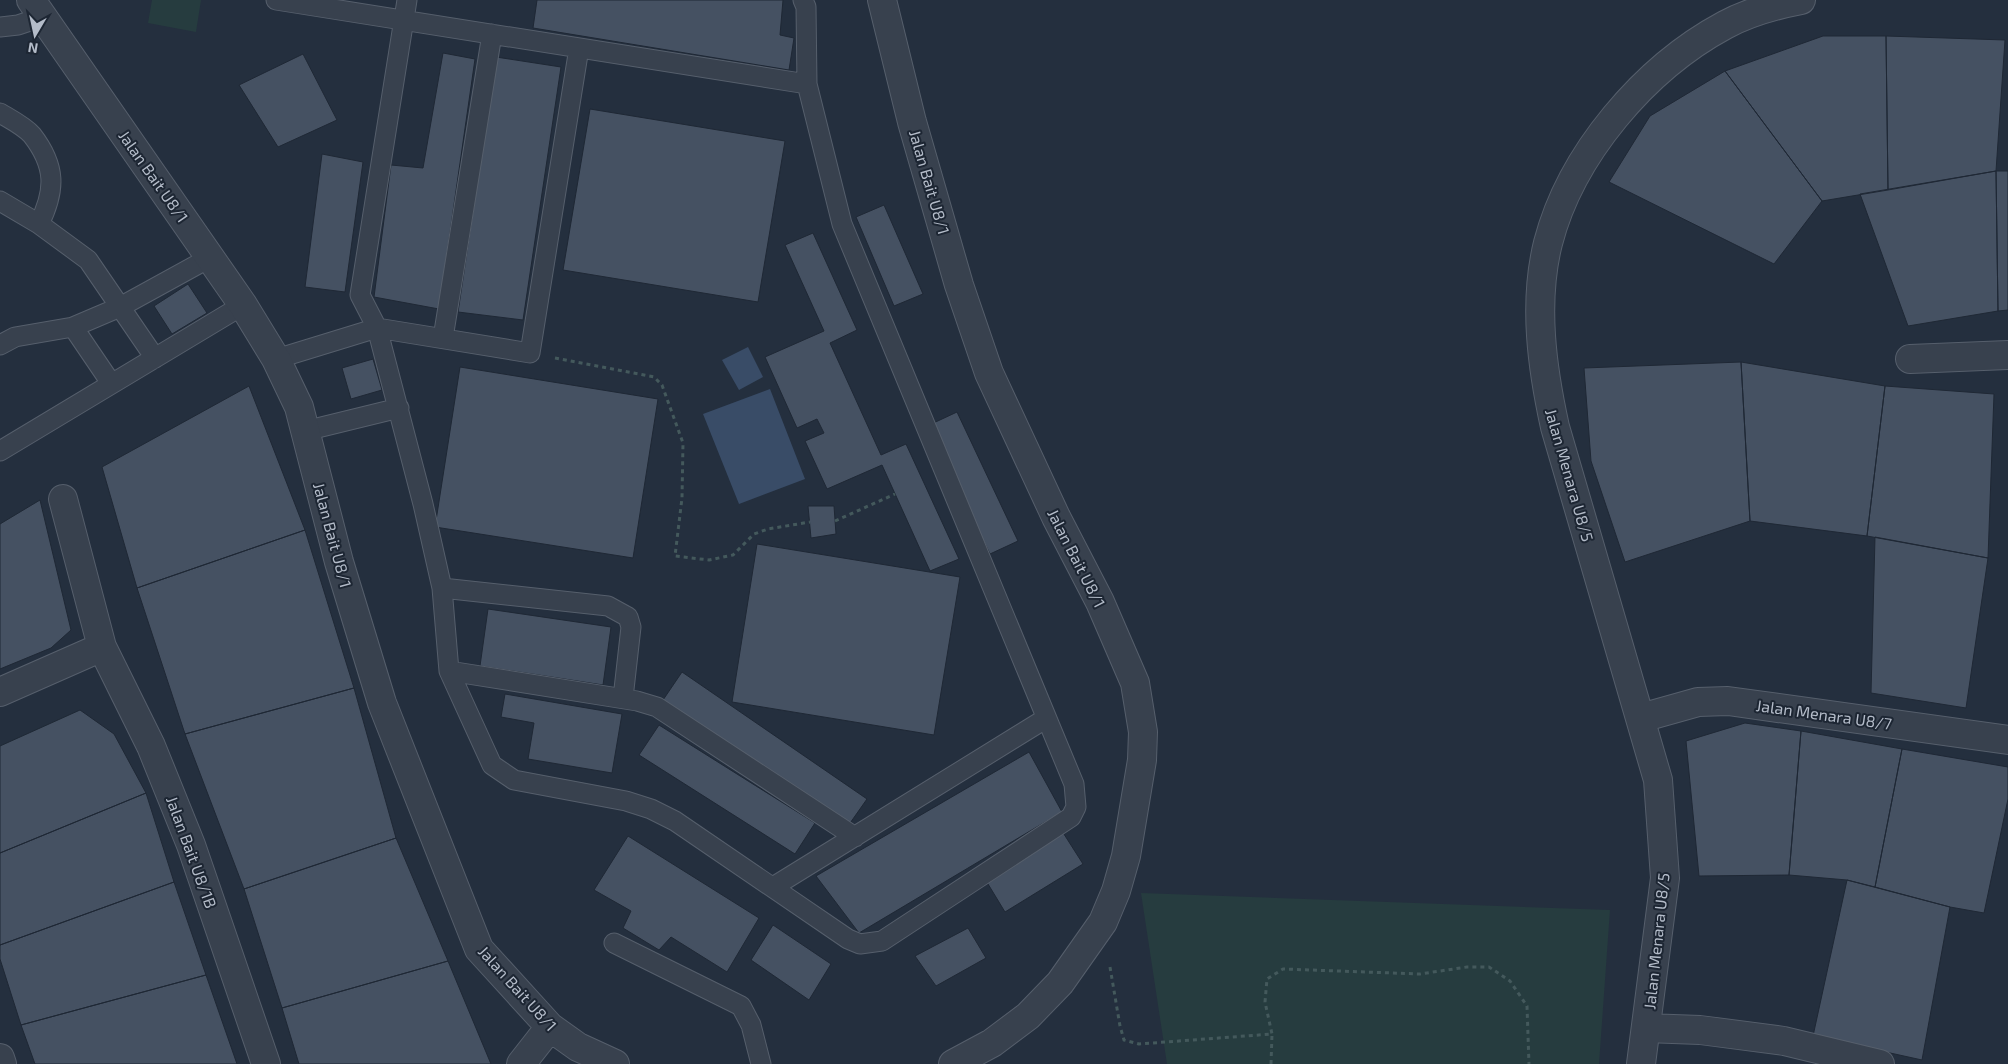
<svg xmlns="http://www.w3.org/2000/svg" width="2008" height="1064" font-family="'Exo 2',sans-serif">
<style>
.green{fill:#263c3f}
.water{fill:#394c67}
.building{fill:#455162;stroke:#1f2835}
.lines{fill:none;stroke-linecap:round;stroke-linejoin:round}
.lane-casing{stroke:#565f6c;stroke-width:21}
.street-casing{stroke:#565f6c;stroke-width:30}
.path{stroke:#44595c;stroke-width:3;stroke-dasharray:4 4;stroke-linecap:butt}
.lane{stroke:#38414e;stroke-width:19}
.street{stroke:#38414e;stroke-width:28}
.labels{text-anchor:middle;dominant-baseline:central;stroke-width:4;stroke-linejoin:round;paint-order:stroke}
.street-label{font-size:16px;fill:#b4bcc9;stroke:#1d2633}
</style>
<rect width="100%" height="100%" fill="#242f3e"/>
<path class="green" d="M152,0H201L196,32L148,23Z
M1141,893L1610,910L1599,1064H1167Z"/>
<path class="water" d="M748,347L763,377L739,390L722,360Z
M770,389L805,479L739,504L703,414Z"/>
<path class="building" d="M537,0H783L780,35L794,38L789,70L533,28Z
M1823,36H1886L1888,190L1822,201L1725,71Z
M1886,36L2005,40L1996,171L1888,190Z
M443,53L475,59L439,309L374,297L391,165L423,168Z
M303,54L337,120L278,147L239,85Z
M496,57L561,67L523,320L458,312Z
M1725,71L1822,201L1774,264L1609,182L1650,116Z
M590,109L785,141L758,302L563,270Z
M322,154L363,162L345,292L305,287Z
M1996,171L1998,311L1908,326L1860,194Z
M1996,171H2008V310L1998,311Z
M884,205L923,294L894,306L856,217Z
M813,233L857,330L830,343L881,455L906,444L959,559L930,571L882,465L827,489L805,441L824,433L817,419L797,428L765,357L824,331L785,245Z
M188,284L207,313L172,334L154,306Z
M373,359L382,390L351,399L342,368Z
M1741,362L1750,521L1625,562L1591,461L1584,368Z
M1741,362L1885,386L1867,536L1750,521Z
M460,367L658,399L633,558L435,527Z
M249,386L305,530L137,588L102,467Z
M1885,386L1994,394L1988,558L1867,536Z
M957,412L1018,541L990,554L927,426Z
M40,500L71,630L51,648L0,669V524Z
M808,506H834L836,534L811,538Z
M305,530L354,688L185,734L137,588Z
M1875,537L1988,558L1966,708L1871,693Z
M757,544L960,577L934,735L732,702Z
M488,609L611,627L603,685L480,666Z
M682,672L867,799L848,826L663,700Z
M354,688L396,838L244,889L185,734Z
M505,694L622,714L612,773L528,759L534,723L501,717Z
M80,710L114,734L146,793L0,853V746Z
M1745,723L1801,731L1789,875L1699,876L1686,741Z
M659,725L815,823L795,854L639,755Z
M1801,731L1902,749L1875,887L1847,880L1789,875Z
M1902,749L2008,767V799L1984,913L1950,907L1875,887Z
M1029,752L1062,812L859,933L816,876Z
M146,793L174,882L0,945V853Z
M1062,831L1083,864L1005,912L985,879Z
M628,836L759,918L727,972L671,937L659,950L623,928L631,911L594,890Z
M396,838L448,961L282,1008L244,889Z
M1847,880L1950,907L1922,1060L1813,1036Z
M174,882L206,975L21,1025L0,959V945Z
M773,925L831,964L809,1000L751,960Z
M968,928L986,958L936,986L915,956Z
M448,961L491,1064H299L282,1008Z
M206,975L237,1064H35L21,1025Z"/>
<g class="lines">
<g class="lane-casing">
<path id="lane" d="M276,0L807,84
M407,0L360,295L377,328L423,504L442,588L449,671L492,765L514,780L626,801L651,809L675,821L848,939L860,944L882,941L1071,817L1076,807L1074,784L842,224L807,84L806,7L803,0
M0,27L18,25L42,17
M0,113C10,119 24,126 32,135C56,166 56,190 39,224
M0,201L39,224L88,260L155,358
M73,327L120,307L211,257
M443,338L492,34
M0,345L15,337L73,327L111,383
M276,359L377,328L530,353L579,48
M305,431L399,408
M0,451L243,305
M442,588L608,606L628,617L631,627L623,698
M449,671L637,701L657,707L855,837
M773,887L1045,719
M614,943L741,1006L751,1025L761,1064"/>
</g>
<g class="street-casing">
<path id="street" d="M31,0L243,305L276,359L299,407L339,562L382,703L479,949L550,1027L578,1047L615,1064
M882,0L912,122L959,285L989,373L1056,517L1100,602L1135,683L1143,732L1142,760L1126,856L1116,891L1103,922L1060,983L1028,1016L992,1043L953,1064
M1910,359L2008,355
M63,499L102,647L151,746L191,845L266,1064
M0,692L102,647
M1641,718L1698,702L1728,701L2008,740
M1646,1028L1700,1030L1784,1041L1880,1064
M0,1058L2,1064
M521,1064L550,1027
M1641,1064L1665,878L1658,780L1555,427C1542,368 1533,303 1548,243C1571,154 1645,68 1725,25C1749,12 1775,5 1801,0"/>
</g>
<path class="path" d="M555,358L654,377L662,385L683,443L682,498L675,556L709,560L733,555L754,534L768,529L810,522
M835,521L895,494
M1110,967L1120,1026L1124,1040L1139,1044L1272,1034L1265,1002L1267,979L1283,969L1420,974L1467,967H1489L1510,981L1527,1006L1529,1064
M1271,1064L1272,1034"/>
<use href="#lane" class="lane"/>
<use href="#street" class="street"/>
</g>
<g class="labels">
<g class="street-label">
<text transform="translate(154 176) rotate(55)">Jalan Bait U8/1</text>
<text transform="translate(930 182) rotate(74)">Jalan Bait U8/1</text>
<text transform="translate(1570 475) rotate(74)">Jalan Menara U8/5</text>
<text transform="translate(333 535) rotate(75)">Jalan Bait U8/1</text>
<text transform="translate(1077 558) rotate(63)">Jalan Bait U8/1</text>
<text transform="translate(1824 714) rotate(8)">Jalan Menara U8/7</text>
<text transform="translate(192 852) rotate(70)">Jalan Bait U8/1B</text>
<text transform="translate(1656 941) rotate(-84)">Jalan Menara U8/5</text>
<text transform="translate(518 988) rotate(48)">Jalan Bait U8/1</text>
</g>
</g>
<g transform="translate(35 35) rotate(189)" stroke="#1d2633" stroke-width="4" paint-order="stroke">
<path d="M0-4L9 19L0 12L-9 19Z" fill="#b4bcc9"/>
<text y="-8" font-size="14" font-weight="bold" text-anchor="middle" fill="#b4bcc9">N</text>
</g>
</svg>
